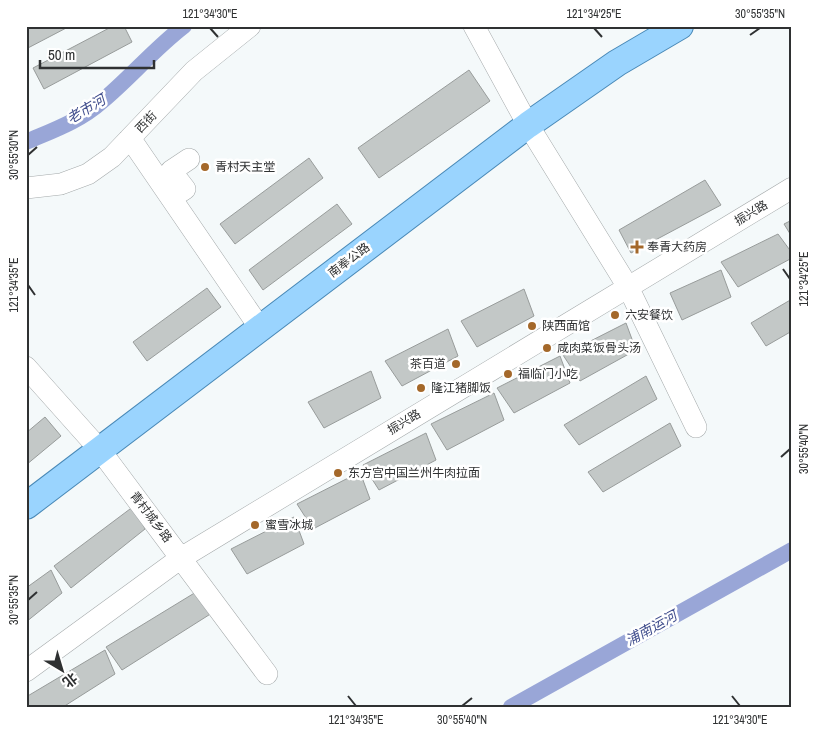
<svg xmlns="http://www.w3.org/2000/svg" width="818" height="733" font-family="'Archivo Narrow','Noto Sans SC',sans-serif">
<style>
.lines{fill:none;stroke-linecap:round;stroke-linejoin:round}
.canal{stroke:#99a6d7;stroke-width:16}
.building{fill:#c3c8c7;stroke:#989c9b}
.minor-casing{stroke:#a5aaab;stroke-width:22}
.major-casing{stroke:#4989b7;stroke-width:28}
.minor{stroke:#fff;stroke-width:21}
.major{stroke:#9ad4fe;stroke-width:26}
.ticks{fill:none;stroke:#2f3132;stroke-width:2}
.poi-dot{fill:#a4682a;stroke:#fff;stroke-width:2}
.labels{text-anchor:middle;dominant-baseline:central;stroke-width:5;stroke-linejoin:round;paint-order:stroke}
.street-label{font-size:12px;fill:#2f3132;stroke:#fff}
.poi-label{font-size:12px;fill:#2f3132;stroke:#fff;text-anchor:start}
.water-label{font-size:14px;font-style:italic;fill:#424f8e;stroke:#fff}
.neatline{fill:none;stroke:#2f3132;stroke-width:2}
.ticks-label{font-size:12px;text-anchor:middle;fill:#2f3132}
</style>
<rect width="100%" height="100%" fill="#f4f9fa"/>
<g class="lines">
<path class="canal" d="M26,142C51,131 80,121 101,102C130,78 154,49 184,26
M511,707L792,550"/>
</g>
<path class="building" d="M26,26H70L26,49Z
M113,26H124L132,42L44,89L33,68Z
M469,70L490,101L379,178L358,148Z
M309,158L323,178L235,244L220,224Z
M705,180L721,205L631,253L619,230Z
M337,204L352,224L263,290L249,270Z
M792,220V237L784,224Z
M778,234L792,253V258L738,287L721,262Z
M721,270L731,297L682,320L670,293Z
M207,288L221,307L147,361L133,342Z
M524,289L534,316L477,347L461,321Z
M792,299V331L766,346L751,323Z
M626,323L636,350L580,381L563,355Z
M448,329L458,356L402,386L385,361Z
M560,356L570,383L514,413L497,388Z
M371,371L381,398L324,428L308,402Z
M646,376L657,399L579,445L564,425Z
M494,393L504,420L447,450L431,424Z
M45,417L61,436L26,465V433Z
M670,423L681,446L603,492L588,472Z
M426,433L436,460L379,490L363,465Z
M360,472L370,499L313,529L297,504Z
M134,506L145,529L71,588L54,566Z
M294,517L304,544L247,574L231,549Z
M51,570L62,593L26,622V588Z
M201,589L212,613L122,670L106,647Z
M105,650L115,674L63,707H26V697Z"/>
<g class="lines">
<g class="minor-casing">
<path id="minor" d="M474,26L528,125L628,287L696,427
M130,138L260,328
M26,188L61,184L88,174L112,157L194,71L250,26
M171,198L185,189L171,171L189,159
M26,367L100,450L267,674
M26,671L181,558L792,188"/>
</g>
<g class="major-casing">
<path id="major" d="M26,506L528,125L617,63L680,26"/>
</g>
<use href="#minor" class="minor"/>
<use href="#major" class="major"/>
</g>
<path class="ticks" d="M210,28L218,37M594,28L602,37M750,35L760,28M28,155L37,147M783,269L790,279M28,285L35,295M781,457L790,449M28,600L37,592M348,696L356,706M732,696L740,706M462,706L472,698"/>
<g class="poi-dot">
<circle cx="205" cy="167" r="5"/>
<path d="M634.5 239.5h5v5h5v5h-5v5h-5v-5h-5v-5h5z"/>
<circle cx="615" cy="315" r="5"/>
<circle cx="532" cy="326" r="5"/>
<circle cx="547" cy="348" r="5"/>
<circle cx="456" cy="364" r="5"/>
<circle cx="508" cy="374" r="5"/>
<circle cx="421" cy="388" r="5"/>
<circle cx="338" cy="473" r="5"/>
<circle cx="255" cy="525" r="5"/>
</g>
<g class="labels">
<g class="street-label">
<text transform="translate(146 122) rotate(-46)">西街</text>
<text transform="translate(751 213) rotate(-31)">振兴路</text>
<text transform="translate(349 260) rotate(-37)">南奉公路</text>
<text transform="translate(404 422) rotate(-31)">振兴路</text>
<text transform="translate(151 517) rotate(53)">青村城乡路</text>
</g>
<g class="poi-label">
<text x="215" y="167">青村天主堂</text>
<text x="647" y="247">奉青大药房</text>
<text x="625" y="315">六安餐饮</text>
<text x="542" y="326">陕西面馆</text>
<text x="557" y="348">咸肉菜饭骨头汤</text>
<text x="446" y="364" text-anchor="end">茶百道</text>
<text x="518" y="374">福临门小吃</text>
<text x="431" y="388">隆江猪脚饭</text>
<text x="348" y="473">东方宫中国兰州牛肉拉面</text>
<text x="265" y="525">蜜雪冰城</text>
</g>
<g class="water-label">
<text transform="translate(86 109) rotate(-31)">老市河</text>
<text transform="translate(651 628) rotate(-29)">浦南运河</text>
</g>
</g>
<rect width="818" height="733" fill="none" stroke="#ffffff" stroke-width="55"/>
<g transform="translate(62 670) rotate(142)" stroke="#ffffff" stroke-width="4" paint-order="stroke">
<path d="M0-4L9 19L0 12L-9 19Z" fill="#2f3132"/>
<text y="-8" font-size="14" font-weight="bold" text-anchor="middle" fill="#2f3132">北</text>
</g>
<path d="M40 60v8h114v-8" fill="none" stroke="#2f3132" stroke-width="2.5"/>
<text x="48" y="60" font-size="15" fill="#2f3132" stroke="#ffffff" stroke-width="4" paint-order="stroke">50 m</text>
<rect x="28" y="28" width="762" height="678" class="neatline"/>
<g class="ticks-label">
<text x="210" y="18">121°34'30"E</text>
<text x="594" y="18">121°34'25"E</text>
<text x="760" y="18">30°55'35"N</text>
<text transform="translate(14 155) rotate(-90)" y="4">30°55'30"N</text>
<text transform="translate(804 279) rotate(-90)" y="4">121°34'25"E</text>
<text transform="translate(14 285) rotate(-90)" y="4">121°34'35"E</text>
<text transform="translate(804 449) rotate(-90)" y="4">30°55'40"N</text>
<text transform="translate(14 600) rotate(-90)" y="4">30°55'35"N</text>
<text x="356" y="724">121°34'35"E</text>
<text x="462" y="724">30°55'40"N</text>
<text x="740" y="724">121°34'30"E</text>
</g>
</svg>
